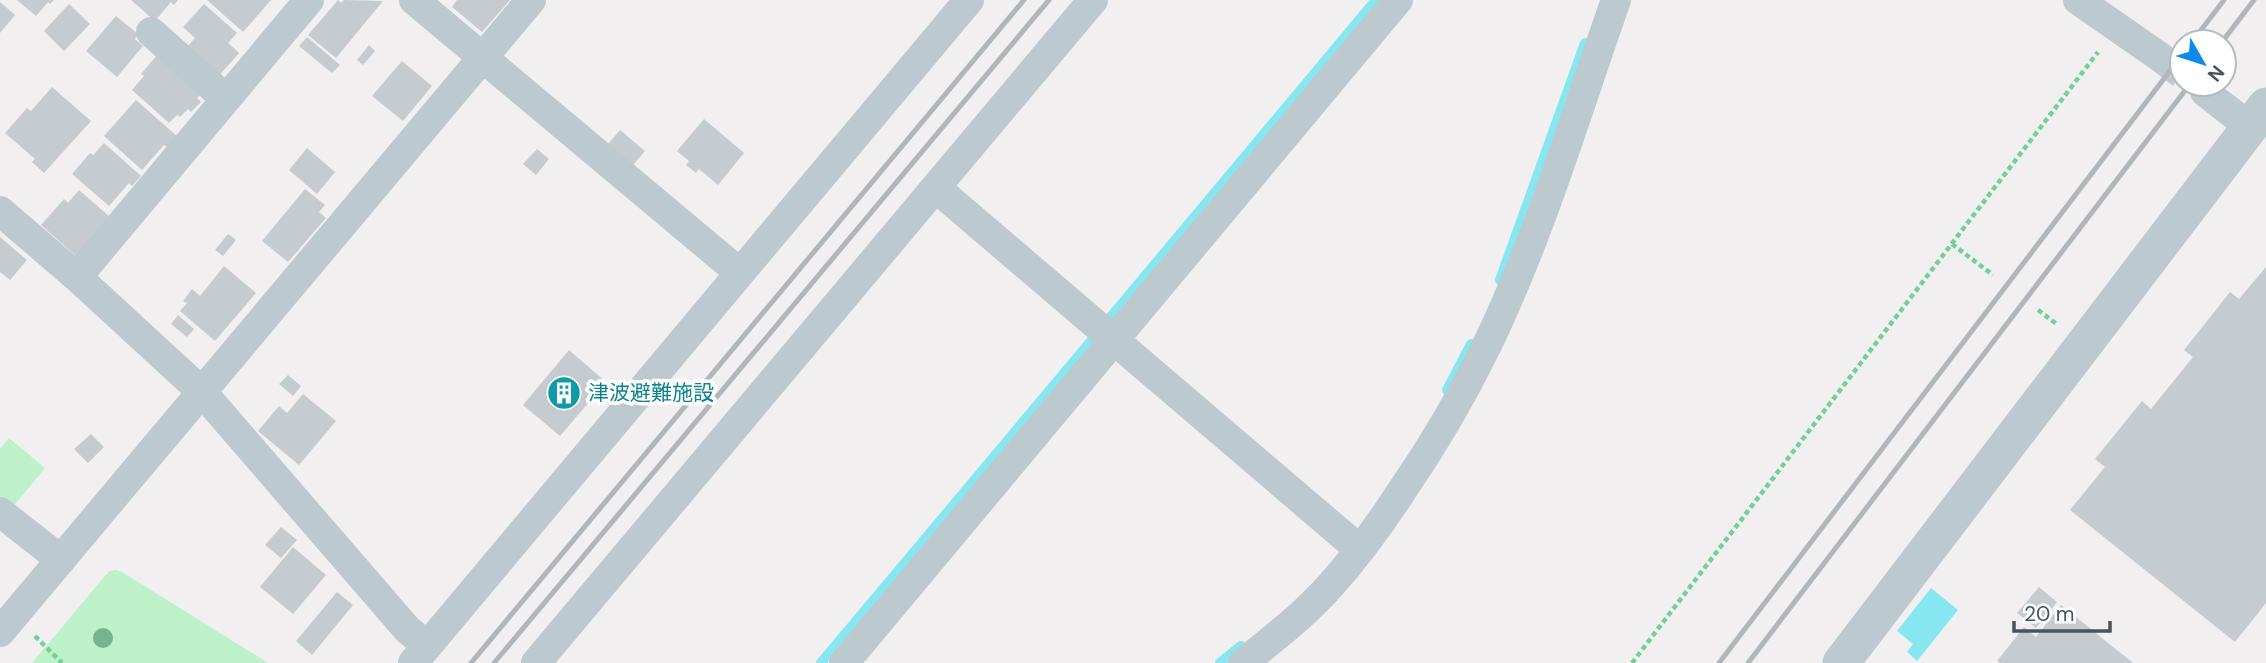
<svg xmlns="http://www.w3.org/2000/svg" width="2266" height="663" font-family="'DM Sans','Noto Sans JP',sans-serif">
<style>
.green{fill:#bcf1ca}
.water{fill:#87e7f1}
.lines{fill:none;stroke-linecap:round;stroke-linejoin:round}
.stream{stroke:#87e7f1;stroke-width:10}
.building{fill:#c6cbcf}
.minor-tunnel{stroke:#c7c8cc;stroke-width:30;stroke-dasharray:30 15;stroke-linecap:butt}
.path{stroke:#72d197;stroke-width:4.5;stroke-dasharray:5 3.5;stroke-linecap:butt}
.minor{stroke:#bcc9cf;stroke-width:30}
.tertiary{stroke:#bcc9cf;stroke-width:37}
.rail{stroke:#b1b6ba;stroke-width:5}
.tree{fill:#77b48e}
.labels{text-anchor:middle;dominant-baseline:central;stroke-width:7;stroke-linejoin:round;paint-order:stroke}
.culture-label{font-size:21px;fill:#0d838f;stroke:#fff;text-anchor:start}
</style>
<rect width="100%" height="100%" fill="#f2eff0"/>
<path class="green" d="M9,438L45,468L11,509L0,499V449Z
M116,570L122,572L268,663H32L105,576L110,571Z"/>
<path class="water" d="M1931,588L1958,610L1917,661L1907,652L1913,644L1897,631Z"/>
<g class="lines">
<path class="stream" d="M1500,280L1585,43
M1110,318L1376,0
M1447,390L1471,344
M821,663L1092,340
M1220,663L1241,646"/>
</g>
<path class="building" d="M17,0H54L50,4L48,2L36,16Z
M131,0H178L174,5L171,2L155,21Z
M207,0H271L243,32Z
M338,0L341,3L344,0L383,1L336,58L308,35Z
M457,0H510L482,32L452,7Z
M0,2L15,15L0,33Z
M69,4L90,24L64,51L44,31Z
M204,4L237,33L228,43L239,53L218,77L186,48L195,38L183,27Z
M116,16L138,34L135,39L143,46L117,77L86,51Z
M307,37L340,65L332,73L299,46Z
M369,45L375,51L363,65L357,60Z
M158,54L202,93L197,98L201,102L191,112L188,109L180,117L177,115L169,123L132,90L144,76L141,74Z
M402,61L432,86L403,121L372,96Z
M52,87L91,121L44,173L32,162L35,159L5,133L27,108L31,111Z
M136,100L178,137L168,148L164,145L142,170L104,136Z
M704,119L744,153L718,185L699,169L696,173L686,165L689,161L677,151Z
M620,130L645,151L633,165L608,144Z
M104,143L141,176L132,186L129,183L109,206L72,174L90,153L93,155Z
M307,148L335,172L317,194L289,170Z
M537,149L549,159L536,175L523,164Z
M305,189L325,205L319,212L326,218L288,262L262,241Z
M79,190L110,217L76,256L41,225L64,199L68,203Z
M228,234L236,240L223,256L215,250Z
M0,237L27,260L10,280L0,272Z
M224,266L256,293L215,341L180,311L187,303L183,301L192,289L200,296Z
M2266,267V603L2235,642L2070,510L2105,467L2095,459L2142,401L2151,409L2193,357L2184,350L2230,292L2239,299Z
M178,315L194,329L187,337L171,324Z
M569,350L606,382L560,436L523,405Z
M288,375L301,386L293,396L279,384Z
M303,394L336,421L299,465L258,431L279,406L287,413Z
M91,434L104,447L88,463L74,449Z
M281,527L297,540L281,558L265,545Z
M293,547L326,575L293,614L260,587Z
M2039,587L2057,602L2036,628L2017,613Z
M337,592L353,605L312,655L296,641Z
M2061,605L2133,663H2000L1997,661L2024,627L2036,637Z"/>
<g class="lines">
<path class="minor-tunnel" d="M2160,57L2182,74"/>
<path class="path" d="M1952,244L1993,275
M2038,310L2058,325
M35,636L62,663
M1632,663L2098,52"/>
<path class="minor" d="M414,0L740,273
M2078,0L2160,57
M151,32L226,99
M2205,92L2250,127
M936,188L1360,550
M0,211L77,277L202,392L407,629L427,646
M77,277L309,0
M0,512L61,560
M0,632L531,0
M413,663L969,0
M536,663L1093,0
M844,663L1398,0
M1243,663C1273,639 1304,615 1330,586C1357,556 1381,523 1403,489C1434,444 1462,396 1486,347C1540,236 1575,116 1616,0"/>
<path class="tertiary" d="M1841,663L2266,106"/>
<path class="rail" d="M2192,42L2224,0
M2222,42L2254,0
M471,663L1024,0
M494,663L1049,0
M1719,663L2182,55
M1748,663L2190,84"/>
</g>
<circle class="tree" cx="103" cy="638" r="10"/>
<defs>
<g id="building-disc" transform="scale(1.75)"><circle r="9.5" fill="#0f9aa8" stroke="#fff"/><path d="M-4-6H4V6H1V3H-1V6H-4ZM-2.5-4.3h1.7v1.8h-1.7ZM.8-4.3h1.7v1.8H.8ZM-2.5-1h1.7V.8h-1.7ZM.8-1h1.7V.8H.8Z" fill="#fff"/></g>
</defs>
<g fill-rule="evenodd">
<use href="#building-disc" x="564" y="393"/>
</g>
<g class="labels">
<g class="culture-label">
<text x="588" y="393">津波避難施設</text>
</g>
</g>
<g transform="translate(2203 63) rotate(129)"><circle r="33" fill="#ffffff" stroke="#b5bbbf" stroke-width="2"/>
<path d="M0-5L12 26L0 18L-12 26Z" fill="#1089eb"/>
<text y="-10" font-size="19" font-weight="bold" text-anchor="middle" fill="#46555e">N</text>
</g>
<path d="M2014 621v10h96v-10" fill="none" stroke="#46555e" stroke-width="3.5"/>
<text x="2024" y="621" font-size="21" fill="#46555e" stroke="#ffffff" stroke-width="5" paint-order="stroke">20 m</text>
</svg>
